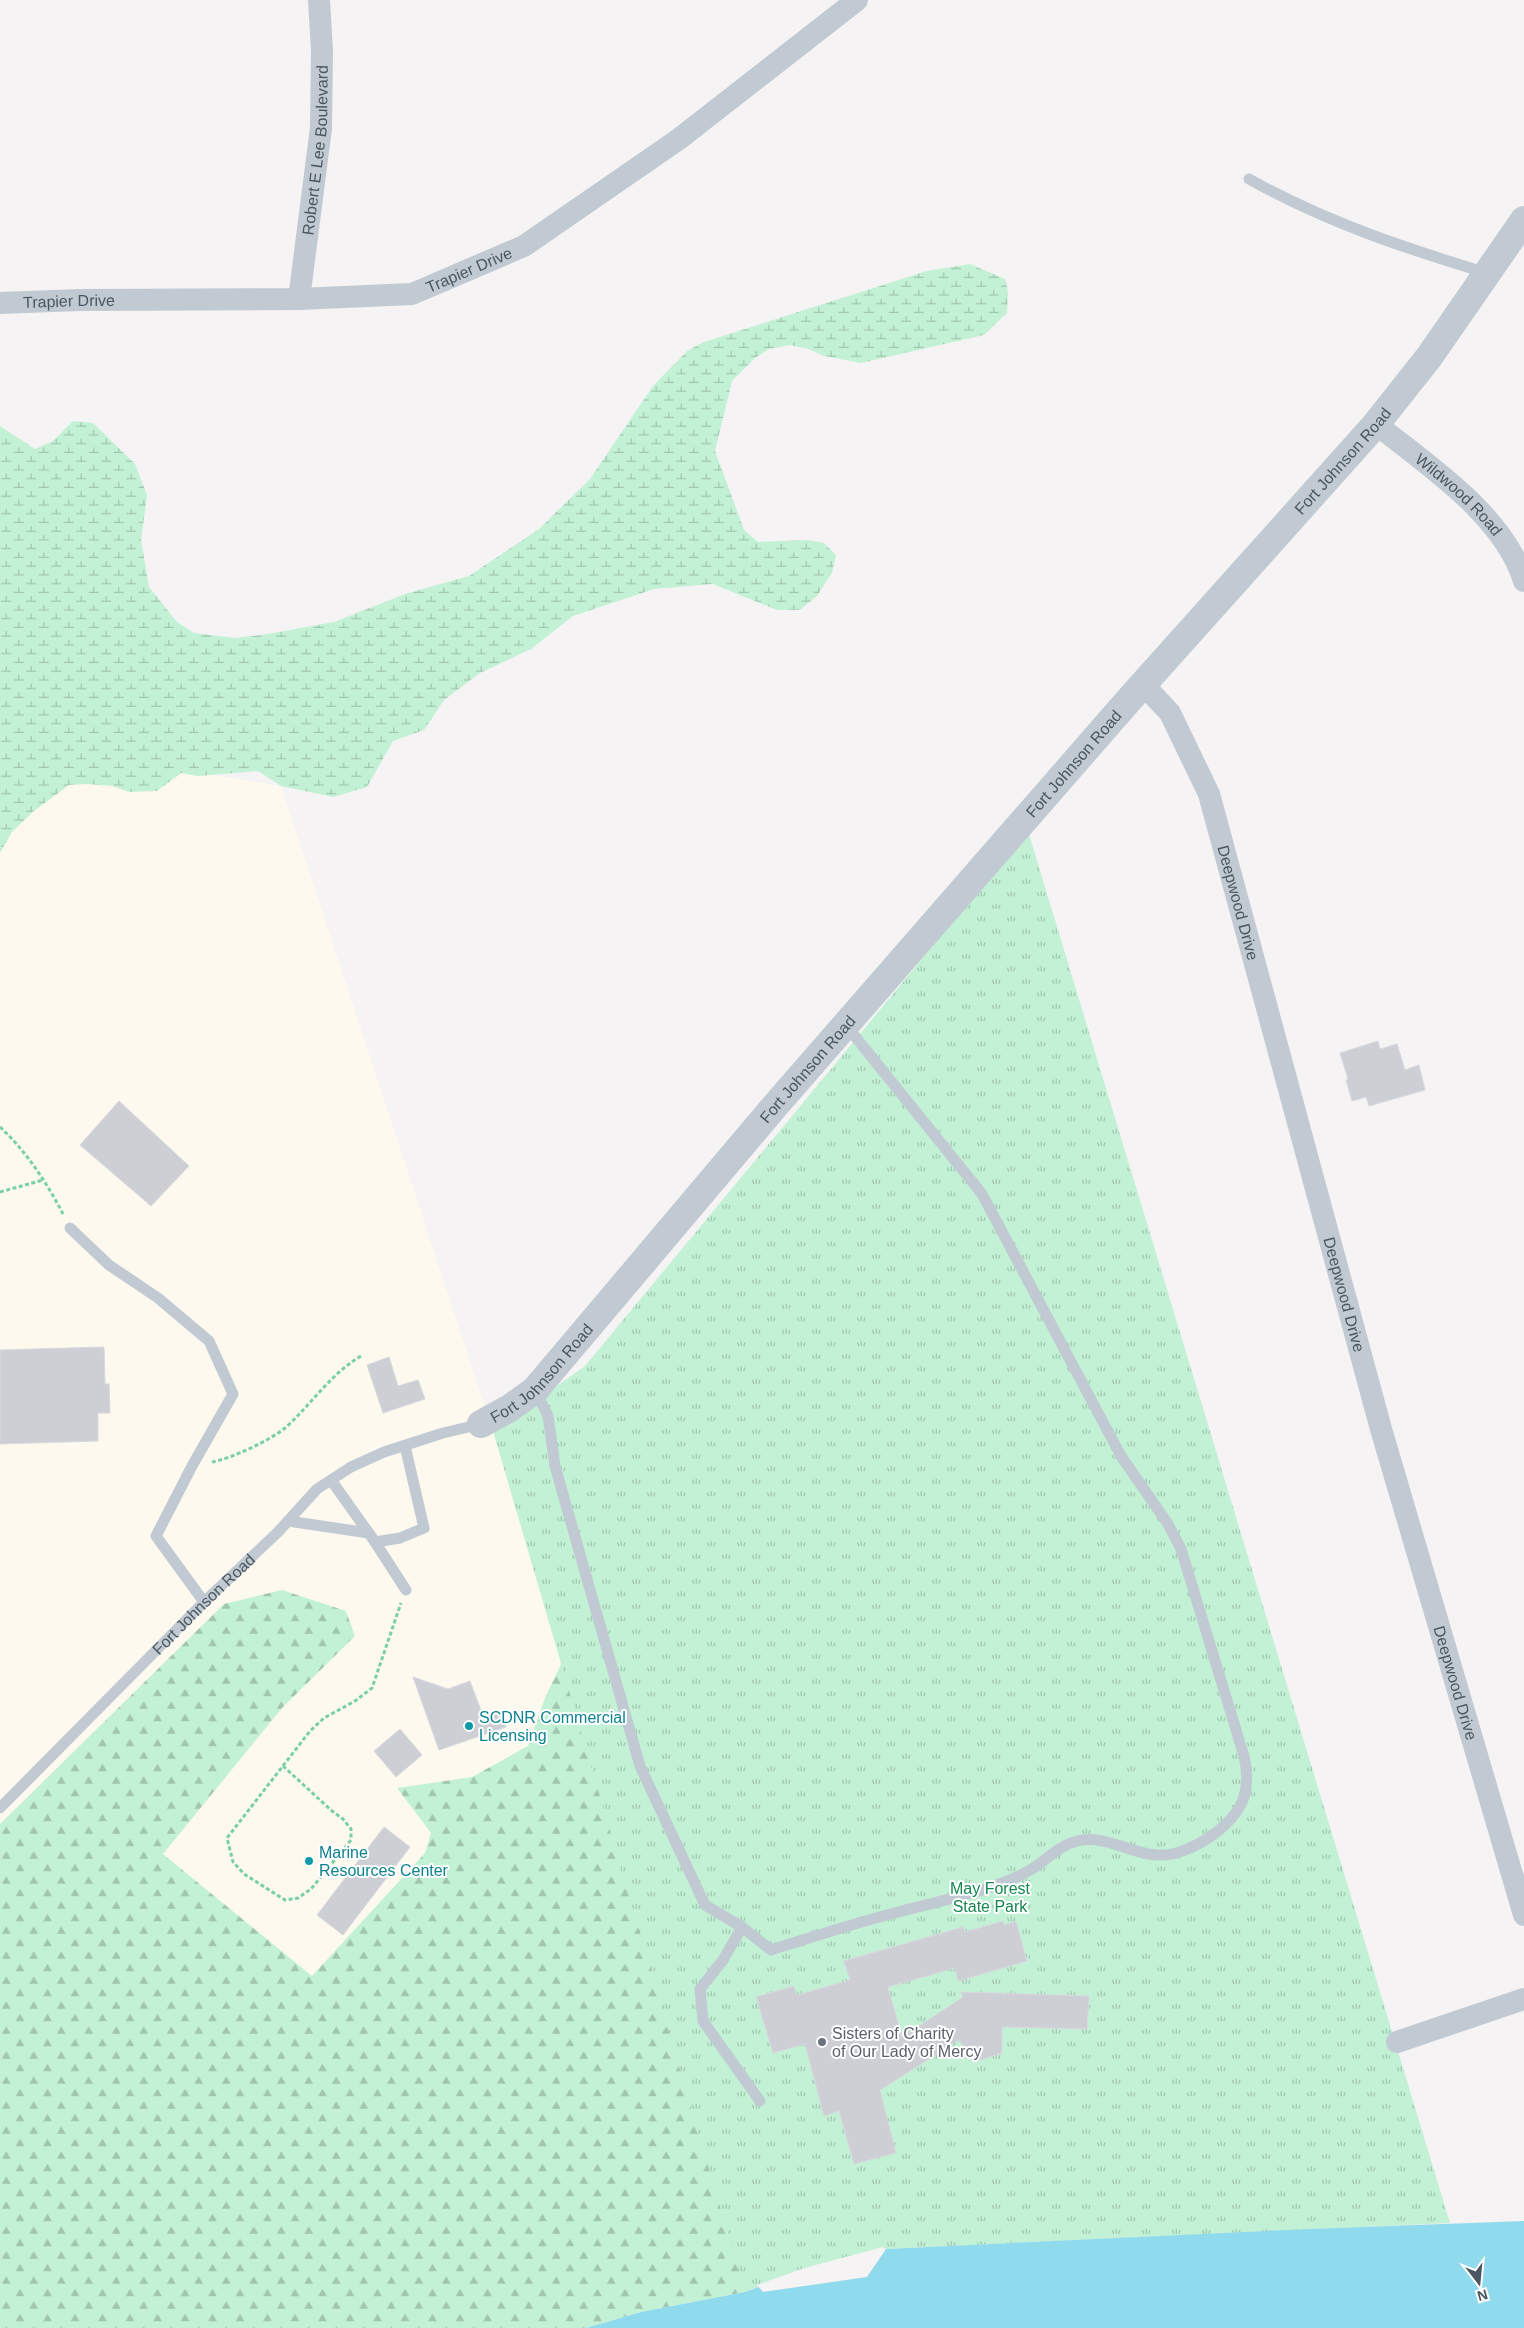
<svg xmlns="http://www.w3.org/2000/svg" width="1524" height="2328" font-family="Helvetica,sans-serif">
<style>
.commercial{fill:#fdf9ef}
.forest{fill:url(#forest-firs)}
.wetland{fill:url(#wetland-marsh)}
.park{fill:url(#park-tufts)}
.water{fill:#90daee}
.pier{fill:#f5f3f3}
.building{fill:#cdcfd5;stroke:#d7d9de}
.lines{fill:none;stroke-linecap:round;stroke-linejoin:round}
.path{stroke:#7ad0a6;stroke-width:3;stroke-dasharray:4 2.5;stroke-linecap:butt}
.service{stroke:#c1cad2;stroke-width:11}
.minor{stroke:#c1cad2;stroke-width:22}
.tertiary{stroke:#c1cad2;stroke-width:28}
.culture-dot{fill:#0f9aa8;stroke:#fff;stroke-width:2}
.worship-dot{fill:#6b7280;stroke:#fff;stroke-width:2}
.labels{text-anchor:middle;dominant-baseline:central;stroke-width:4;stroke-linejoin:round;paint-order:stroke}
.street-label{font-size:16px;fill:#4a5661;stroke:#fff}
.culture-label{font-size:16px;fill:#0d838f;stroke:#fff;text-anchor:start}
.park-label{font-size:16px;fill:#17864f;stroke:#fff}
.worship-label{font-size:16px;fill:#5b616d;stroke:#fff;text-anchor:start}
</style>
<defs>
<pattern id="forest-firs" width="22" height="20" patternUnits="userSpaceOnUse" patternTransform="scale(1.25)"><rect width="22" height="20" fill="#c3f1d5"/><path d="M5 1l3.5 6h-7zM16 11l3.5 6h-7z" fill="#a0c6b0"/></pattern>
<pattern id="wetland-marsh" width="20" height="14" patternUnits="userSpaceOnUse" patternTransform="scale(1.25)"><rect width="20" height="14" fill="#c3f1d5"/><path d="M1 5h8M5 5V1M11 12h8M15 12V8" fill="none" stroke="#a0c6b0"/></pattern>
<pattern id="park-tufts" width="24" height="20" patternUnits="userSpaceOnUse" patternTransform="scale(1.25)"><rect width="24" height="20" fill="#c3f1d5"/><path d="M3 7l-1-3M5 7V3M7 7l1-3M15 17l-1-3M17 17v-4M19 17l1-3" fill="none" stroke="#a0c6b0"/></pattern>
</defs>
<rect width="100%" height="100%" fill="#f5f3f3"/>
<path class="commercial" d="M0,741L281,786L493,1431L745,2292L641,2312L586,2328H0Z"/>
<path class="forest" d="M282,1590L346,1611L355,1636L282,1708L163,1854L312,1976L425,1853L431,1833L397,1788L472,1777L528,1746L545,1698L570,1645L737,2169L745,2292L641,2312L586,2328H0V1824L224,1604Z"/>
<path class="wetland" d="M970,264L1005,279L1008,292L1007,313L984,335L861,363L824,356L808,349L790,345L769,349L755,358L732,381L715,451L744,530L758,542L808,540L824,543L836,555L832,573L817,596L800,610H777L713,584L654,589L573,616L531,649L480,673L444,700L424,730L393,741L367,787L333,797L281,786L258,771L197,776L181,773L157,791L129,792L112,786L88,784L69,785L34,811L12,832L0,853V426L35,449L53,441L73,421L93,423L135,464L147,495L141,540L149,587L177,622L194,633L235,638L268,634L334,622L405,594L469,576L539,529L590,479L653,386L687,351L704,342L927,271Z"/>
<path class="park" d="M1028,831L1450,2223L886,2249L804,2271L745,2292L493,1431L585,1366Z"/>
<path class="water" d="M1524,2221V2328H586L641,2312L745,2292L804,2271L886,2249L1309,2229Z"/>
<path class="pier" d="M883,2247L886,2249L867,2277L763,2292L757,2285L804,2268Z"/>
<path class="building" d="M1378,1041L1380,1049L1397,1044L1405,1070L1419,1065L1425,1090L1369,1106L1366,1097L1352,1101L1346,1080L1348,1079L1340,1053Z
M119,1101L189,1166L151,1206L80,1145Z
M104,1347L105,1384H109L110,1413H98V1441L0,1444V1350Z
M389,1357L398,1386L418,1380L425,1399L383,1413L367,1365Z
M413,1677L448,1689L470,1681L483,1716L499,1710L506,1727L439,1750Z
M400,1729L422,1755L396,1777L374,1751Z
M384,1827L410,1847L343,1935L317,1915Z
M1003,1921L1004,1925L1016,1921L1027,1961L958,1981L955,1968L888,1987L902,2037L963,1997L961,1992L1089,1996L1087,2029L1002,2027V2053L974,2062L959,2040L880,2090L896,2153L854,2164L839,2111L824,2116L805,2044L773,2053L756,1997L794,1986L797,1995L850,1980L844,1961L963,1927L965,1932Z"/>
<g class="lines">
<path class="path" d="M0,1127C26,1151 47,1183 63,1214
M0,1192L43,1180
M212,1462C230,1459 271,1440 285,1428C312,1404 329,1375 361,1356
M283,1766L332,1811L343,1819L351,1829V1840L311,1889L298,1898L285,1900L244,1874L233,1862L227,1838L310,1731L324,1718L355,1701L372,1688L401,1603"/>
<g class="service">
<path d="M1249,179C1326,222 1404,248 1487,273"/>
<path d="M70,1228L109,1265L158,1298L209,1341L233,1394L192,1466L156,1536L204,1602"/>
<path d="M535,1390L548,1416L555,1466L640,1766L705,1905L742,1927L771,1950C810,1938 848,1925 887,1915C923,1905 959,1898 994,1886C1009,1881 1025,1874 1038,1865C1050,1856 1061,1845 1077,1841C1105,1834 1130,1854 1158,1855C1188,1857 1235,1826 1244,1797C1248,1783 1247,1769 1244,1756L1181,1549L1168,1524L1121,1456L982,1194L845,1024"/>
<path d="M331,1480L373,1539L406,1590"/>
<path d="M288,1521L369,1533"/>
<path d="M375,1542L400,1538L424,1528L405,1446"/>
<path id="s1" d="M0,1808L204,1602L278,1532L317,1489L351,1467L384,1452L443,1433L481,1424"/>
<path d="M742,1927L723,1960L700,1989L703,2021L760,2101"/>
</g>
<g class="minor">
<path id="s2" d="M299,299L321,128L322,51L319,0"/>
<path id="s3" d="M0,303L80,300L299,299L412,294L524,246L679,139L857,0"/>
<path id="s4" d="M1376,424C1427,465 1504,515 1524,581"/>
<path id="s5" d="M1143,684L1170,713L1209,794L1381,1429L1524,1915"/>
<path d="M1397,2042L1524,1999"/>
</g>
<path class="tertiary" id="s6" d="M481,1424L510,1408L535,1390L774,1107L1128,701L1376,424L1429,357L1524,220"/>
</g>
<g class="culture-dot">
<circle cx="469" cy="1726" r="5"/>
<circle cx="309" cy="1861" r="5"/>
</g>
<circle class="worship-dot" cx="822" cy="2042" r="5"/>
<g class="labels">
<g class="street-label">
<text stroke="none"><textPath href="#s2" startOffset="150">Robert E Lee Boulevard</textPath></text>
<text stroke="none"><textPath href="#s3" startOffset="474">Trapier Drive</textPath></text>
<text stroke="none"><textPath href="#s3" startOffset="69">Trapier Drive</textPath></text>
<text stroke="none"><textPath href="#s6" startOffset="1295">Fort Johnson Road</textPath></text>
<text stroke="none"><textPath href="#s4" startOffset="109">Wildwood Road</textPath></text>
<text stroke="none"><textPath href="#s6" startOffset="890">Fort Johnson Road</textPath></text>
<text stroke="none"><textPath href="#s5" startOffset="242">Deepwood Drive</textPath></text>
<text stroke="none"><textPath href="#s6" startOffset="485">Fort Johnson Road</textPath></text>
<text stroke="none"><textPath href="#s5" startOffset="648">Deepwood Drive</textPath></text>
<text stroke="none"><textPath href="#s6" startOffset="80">Fort Johnson Road</textPath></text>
<text stroke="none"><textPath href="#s1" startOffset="288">Fort Johnson Road</textPath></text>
<text stroke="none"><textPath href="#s5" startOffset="1052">Deepwood Drive</textPath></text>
</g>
<g class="culture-label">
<text x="479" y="1717">SCDNR Commercial<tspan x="479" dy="18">Licensing</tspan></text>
<text x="319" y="1852">Marine<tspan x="319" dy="18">Resources Center</tspan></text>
</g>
<g class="park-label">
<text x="990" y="1888">May Forest<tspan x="990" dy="18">State Park</tspan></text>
</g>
<g class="worship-label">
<text x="832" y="2033">Sisters of Charity<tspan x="832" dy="18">of Our Lady of Mercy</tspan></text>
</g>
</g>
<g transform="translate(1479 2283) rotate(164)" stroke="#ffffff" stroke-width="4" paint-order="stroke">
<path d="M0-4L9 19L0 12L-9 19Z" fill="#4a5661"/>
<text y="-8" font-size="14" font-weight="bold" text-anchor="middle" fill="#4a5661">N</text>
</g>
</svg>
